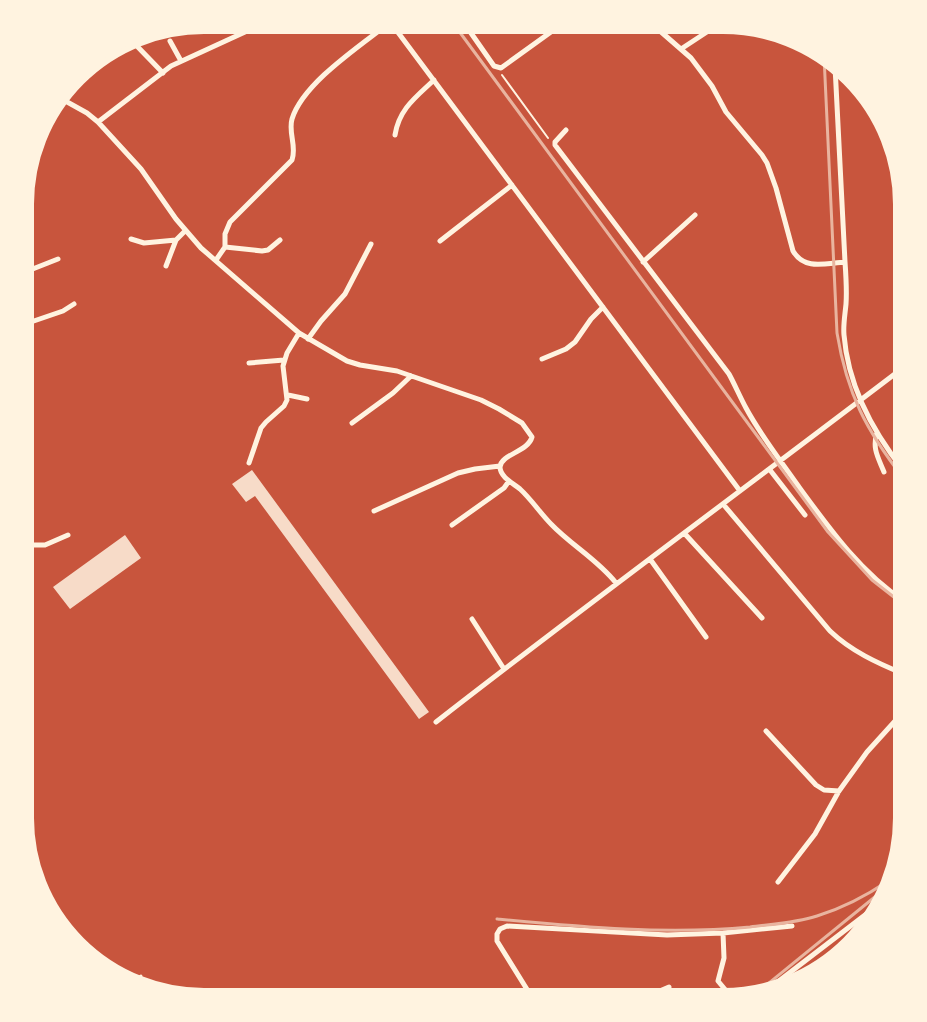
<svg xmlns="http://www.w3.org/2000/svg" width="927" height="1022" font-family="Montserrat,sans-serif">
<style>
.building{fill:#f7dbc8}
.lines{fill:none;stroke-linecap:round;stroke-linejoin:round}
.path{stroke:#fff3e0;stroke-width:2}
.service{stroke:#fff3e0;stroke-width:3}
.minor{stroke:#fff3e0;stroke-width:5}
.rail{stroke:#e9b49f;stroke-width:3}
.rim{fill:none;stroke:#fff3e0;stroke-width:6}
</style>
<rect width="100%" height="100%" fill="#c8553d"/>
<path class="building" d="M252,470L429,712L419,719L255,496L246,502L232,484Z
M125,535L141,558L70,609L53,587Z"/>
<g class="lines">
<path class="path" d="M502,75L548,138"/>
<path class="service" d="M134,981L141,976"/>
<path class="minor" d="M391,23L740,491
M464,23L494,66L501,68L562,24
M652,24L691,58L712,86L726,112L762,155L767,163L776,188L793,251C805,271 826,263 845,262
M170,41L181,61
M133,42L163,73
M681,49L719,24
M835,66L845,262C846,276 847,290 846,304C845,315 843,325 844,335C848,386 873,432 904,471
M60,98L87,113L98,122L141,169L176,219L201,248L299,333L347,361L360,365L397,371L481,400L499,409L522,423L532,437C528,452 501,454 500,467C500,477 514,484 520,489C532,500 540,513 551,524C571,545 598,560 616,583
M98,122L171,66L245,32
M566,130L555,142V145L729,374C735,385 740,397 746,408C761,436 781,461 799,487C829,528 861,573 904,601
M395,135C399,109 416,97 434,80
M131,239L144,243L176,240
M440,241L512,185
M225,247L262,251L268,250L280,240
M216,260L225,247V234L230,222L292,160C297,146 288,133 292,119C303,83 360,46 389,23
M26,262L28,271
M643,262L695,215
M166,266L176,240L185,231
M25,272L58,259
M25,324L63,311L74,304
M308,339L321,321L345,294L371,244
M542,359L566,349L575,342L591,319L603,307
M249,363L284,360
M288,395L307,399
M352,423L393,393L411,376
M877,432C872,449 878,457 884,472
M249,463L261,428L266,422L284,406L287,400L283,366L287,353L299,333
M770,470L805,515
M723,504L830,631C851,651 877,663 904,674
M374,511L458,473L475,469L500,466
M452,525L504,488L509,481
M685,534L762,618
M24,545H45L68,535
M650,559L706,637
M472,619L504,669
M436,722C590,602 748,486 904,367
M766,731L816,785L824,790L839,791
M778,882L815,834L839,791L867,752L896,720L904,717
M723,933L724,958L718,981L733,999
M771,987L882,902
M533,999L497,941V934L500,929L507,926L667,935L723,933L792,926
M576,999L577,993
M641,999L669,987"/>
<path class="rail" d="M453,23L828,532L872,580L904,605
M824,56L837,333C847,394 866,430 904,479
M497,919C582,927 665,935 750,927C773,924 796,923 817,916C843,908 866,896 888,881
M759,991L876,896"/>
</g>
<path d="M0 0H927V1022H0ZM204 31H723A173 173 0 0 1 896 204V818A173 173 0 0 1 723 991H204A173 173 0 0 1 31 818V204A173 173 0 0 1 204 31Z" fill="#fff3e0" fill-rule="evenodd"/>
<path class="rim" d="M204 31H723A173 173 0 0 1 896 204V818A173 173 0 0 1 723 991H204A173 173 0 0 1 31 818V204A173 173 0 0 1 204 31Z"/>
</svg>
